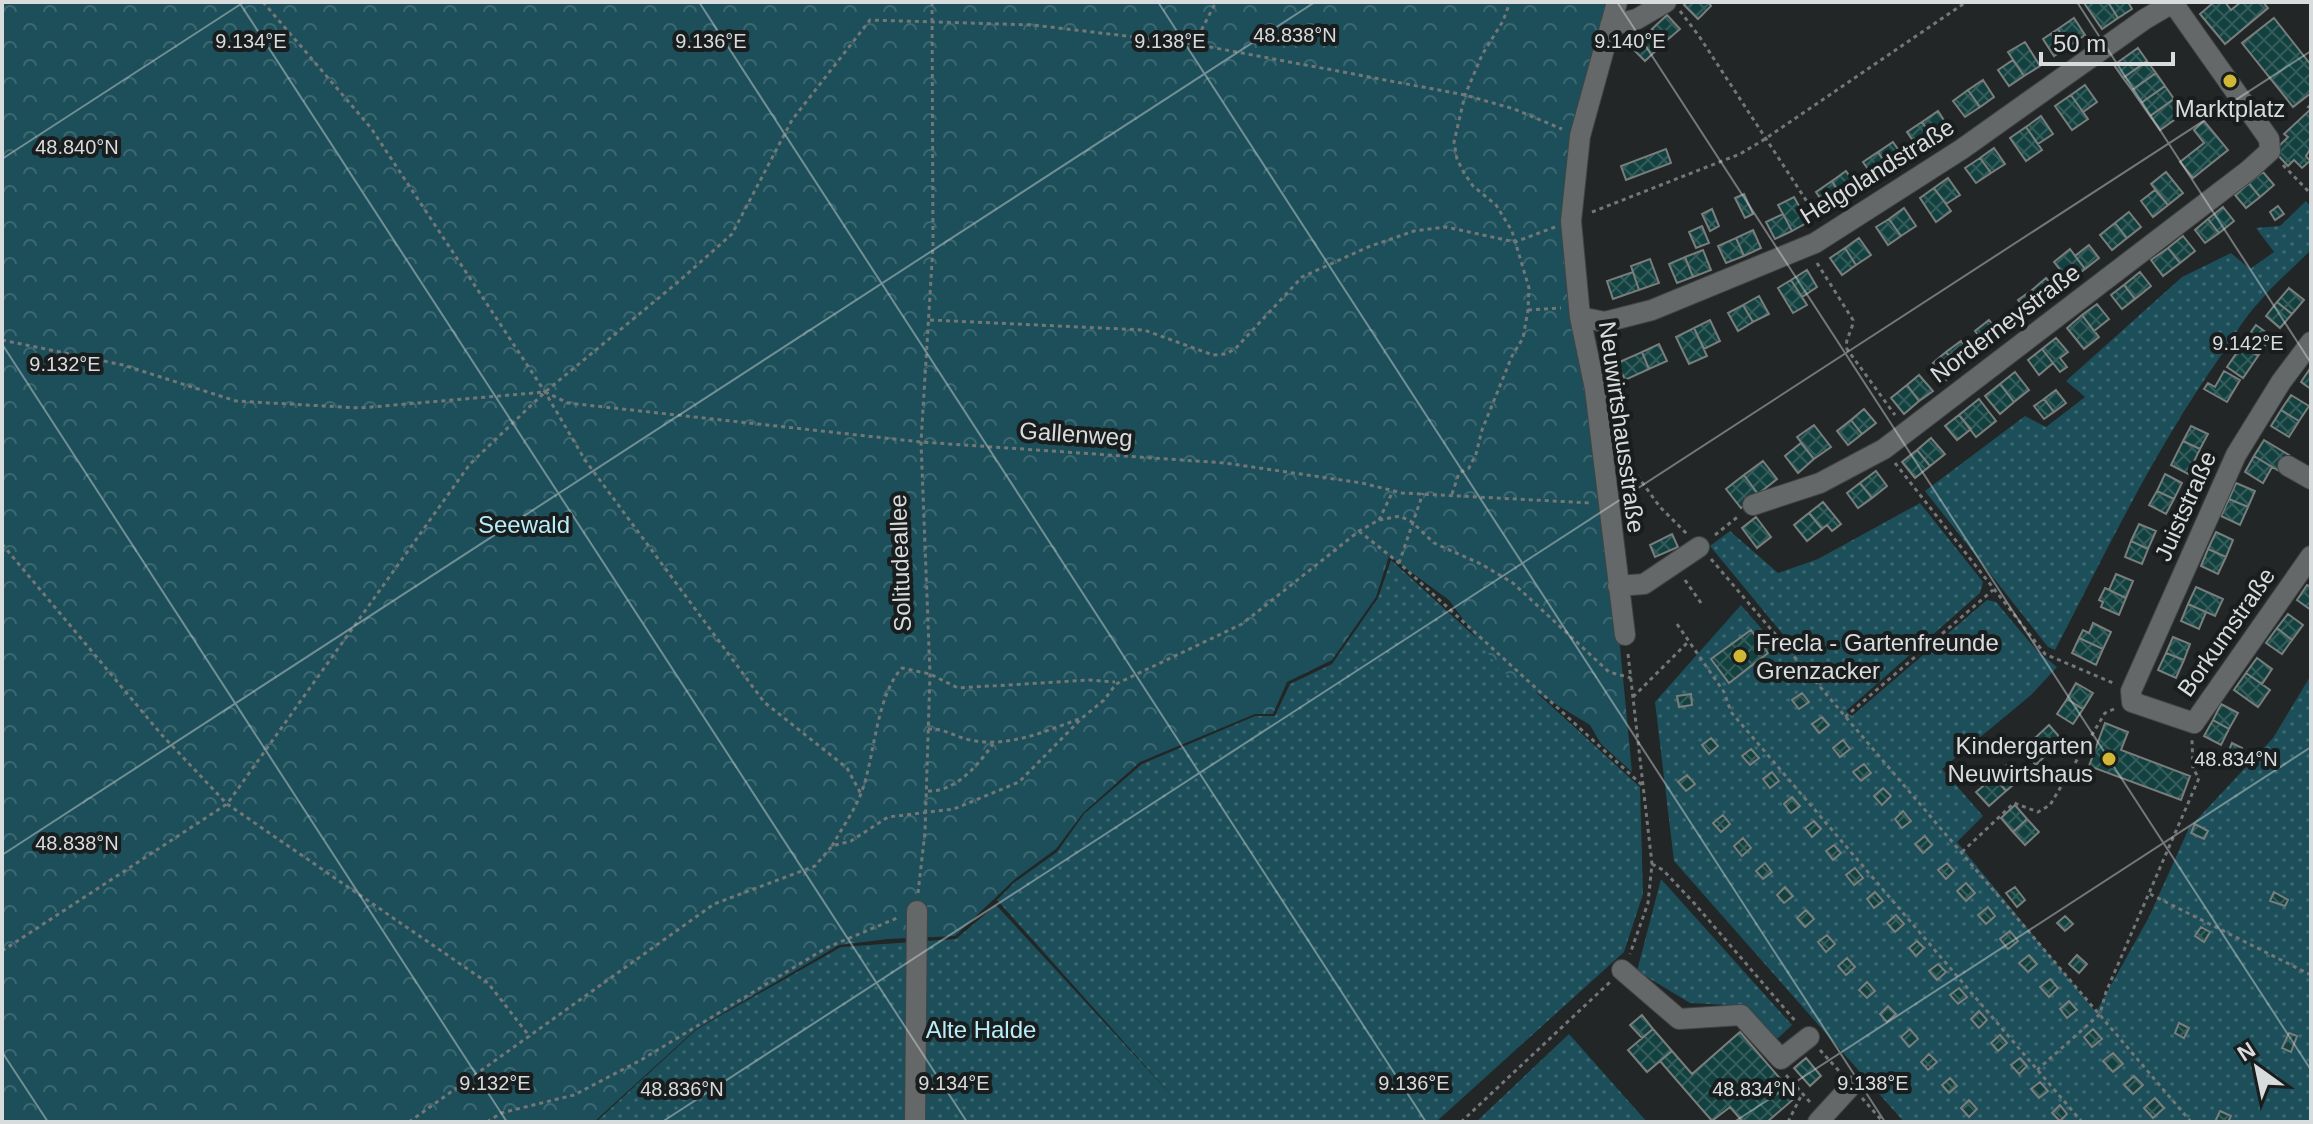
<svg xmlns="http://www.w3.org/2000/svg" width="2313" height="1124" font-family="Arial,sans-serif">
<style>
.grass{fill:url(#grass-dots)}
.forest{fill:url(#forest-crowns)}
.building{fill:url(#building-cross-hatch);stroke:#797e7d;stroke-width:2}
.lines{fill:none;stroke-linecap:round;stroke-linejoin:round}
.minor-casing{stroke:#414445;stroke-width:22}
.path{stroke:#737778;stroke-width:3;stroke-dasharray:4 4;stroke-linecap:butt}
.minor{stroke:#646869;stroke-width:20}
.ticks{fill:none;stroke:#d9dcdd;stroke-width:2;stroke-opacity:0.45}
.poi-dot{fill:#d1b736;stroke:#191d1e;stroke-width:3}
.labels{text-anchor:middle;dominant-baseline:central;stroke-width:8;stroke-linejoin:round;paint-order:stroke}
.poi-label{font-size:24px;fill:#d9dcdd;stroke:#191d1e}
.street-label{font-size:24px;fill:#d9dcdd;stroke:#191d1e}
.park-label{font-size:24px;fill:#b9ecf9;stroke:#191d1e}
.ticks-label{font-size:20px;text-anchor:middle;fill:#d9dcdd;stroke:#191d1e;stroke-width:8;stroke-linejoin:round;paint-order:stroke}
</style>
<defs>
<pattern id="grass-dots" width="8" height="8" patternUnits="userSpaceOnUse" patternTransform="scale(2)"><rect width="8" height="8" fill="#1c4f5a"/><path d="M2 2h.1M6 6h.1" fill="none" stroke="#3c6871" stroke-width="1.8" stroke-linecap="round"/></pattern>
<pattern id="forest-crowns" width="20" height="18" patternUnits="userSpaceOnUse" patternTransform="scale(2)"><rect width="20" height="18" fill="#1c4f5a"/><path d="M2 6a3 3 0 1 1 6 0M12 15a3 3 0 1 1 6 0" fill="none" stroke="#3c6871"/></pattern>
<pattern id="building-cross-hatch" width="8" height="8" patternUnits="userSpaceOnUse" patternTransform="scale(2)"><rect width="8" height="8" fill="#12413f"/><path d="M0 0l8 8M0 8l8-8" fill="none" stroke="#345c5a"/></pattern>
</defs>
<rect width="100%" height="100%" fill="#222627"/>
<path class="grass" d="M2306,201L2311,207V250C2294,267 2275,283 2259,302C2244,318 2232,339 2220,357C2155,449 2107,550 2055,650L2048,647L1925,491L2025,416L2046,427L2085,397L2066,381L2182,277L2231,253L2250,269L2274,252L2256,228L2280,226Z
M1920,503L1983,582L1980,593L1846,711L1852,716L1987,600L1996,602L2038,652L2057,667L2031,695L1942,769L1983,816L1957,842L2096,1012L2149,917L2189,828L2273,738L2311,675V1122H1904L1674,861L1655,702L1741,605L1773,642L1791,644L1710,546L1730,531L1778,573L1818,559Z
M1391,560L1640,787L1643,894L1624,952L1436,1122H596L697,1029L841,947L956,939L996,905L1174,1098L997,900L1015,882L1057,852L1084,814L1142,764L1255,716H1275L1290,684L1332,664L1378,598Z
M1661,879L1792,1025L1776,1040L1747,1006L1690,1003L1637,971Z
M1569,1034L1647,1122H1476Z"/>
<path class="forest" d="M2,2H1606L1574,138L1589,391L1619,636L1632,772L1601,744L1590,725L1500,670L1449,600L1389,556L1376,597L1332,660L1287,682L1273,714H1255L1140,762L1083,813L1056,849L1015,879L955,936L888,939L839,945L696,1029L594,1122H2Z"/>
<path class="building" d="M1687,2H1708L1711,6L1698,19L1684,5Z
M2086,2H2108L2118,18L2102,29L2084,3Z
M2108,2H2128L2132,9L2118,18Z
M2214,2H2225L2231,10L2241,2H2263L2268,8L2225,44L2200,14Z
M1667,15L1680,29L1665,42L1652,29Z
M2074,18L2085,35L2069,46L2058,29Z
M2274,18L2311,65V93L2293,107L2242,43Z
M1652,29L1665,42L1645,61L1632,48Z
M2058,29L2069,46L2054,56L2043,39Z
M2025,42L2040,66L2024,76L2008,52Z
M2138,48L2147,61L2123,78L2114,65Z
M2013,60L2024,76L2009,86L1998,70Z
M2147,61L2156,73L2132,90L2123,78Z
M2156,73L2165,86L2141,103L2132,90Z
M1983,80L1994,97L1980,107L1968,90Z
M2085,85L2097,102L2083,112L2071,95Z
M2165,86L2174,99L2150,116L2141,103Z
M1968,90L1980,107L1965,117L1953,101Z
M2071,95L2088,119L2072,130L2055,106Z
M2174,99L2184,113L2160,130L2150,116Z
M2311,104V148L2306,156L2310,161L2302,168L2294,160L2288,166L2274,151L2288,137L2284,134L2311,109L2308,107Z
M1938,111L1949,128L1933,138L1922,122Z
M2041,116L2053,134L2038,144L2026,127Z
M2204,121L2228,150L2193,178L2180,162L2204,143L2194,130Z
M1922,122L1933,138L1918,148L1907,132Z
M2026,127L2042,150L2026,161L2010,138Z
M1893,142L1904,158L1889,169L1878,152Z
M1994,148L2005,164L1991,173L1980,158Z
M1666,149L1671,163L1626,180L1621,166Z
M1878,152L1889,169L1875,179L1863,162Z
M1980,158L1991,173L1976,183L1965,168Z
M1846,171L1858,189L1844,200L1832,181Z
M2166,172L2183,193L2168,205L2151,184Z
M2263,172L2274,185L2260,197L2249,183Z
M1948,178L1960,195L1946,204L1934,188Z
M1832,181L1844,200L1828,210L1816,192Z
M2249,183L2260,197L2246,208L2235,195Z
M1934,188L1951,211L1936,222L1920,198Z
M2155,190L2168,205L2153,217L2141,201Z
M1744,194L1753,214L1745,218L1735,198Z
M1794,197L1808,222L1792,231L1778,205Z
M2278,206L2284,214L2275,220L2270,212Z
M2223,207L2234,221L2219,233L2208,219Z
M1904,208L1916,226L1901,236L1889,219Z
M1712,209L1719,226L1710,231L1702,214Z
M2129,212L2141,227L2127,238L2115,223Z
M1783,214L1792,231L1775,239L1766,222Z
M1889,219L1901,236L1888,245L1876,227Z
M2208,219L2219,233L2205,243L2195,230Z
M2115,223L2127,238L2112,250L2100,235Z
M1702,226L1709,243L1696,248L1689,232Z
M1753,230L1761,248L1744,256L1736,238Z
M2183,236L2195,251L2180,263L2168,248Z
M1736,238L1744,256L1726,263L1718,246Z
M1859,238L1871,255L1856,265L1845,248Z
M2089,245L2099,258L2085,269L2075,256Z
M1845,248L1856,265L1842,275L1830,258Z
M2168,248L2180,263L2163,276L2151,260Z
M2070,249L2085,269L2069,281L2054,262Z
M1703,250L1711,270L1693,277L1685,257Z
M1685,257L1693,277L1677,283L1669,264Z
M1650,259L1659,283L1639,290L1631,266Z
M1807,270L1817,287L1802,297L1791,280Z
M1633,272L1639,290L1613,299L1607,281Z
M2140,272L2151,286L2135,299L2124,285Z
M2046,278L2057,291L2042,303L2032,290Z
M1791,280L1807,305L1793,313L1778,288Z
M2124,285L2135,299L2122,309L2111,295Z
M2289,288L2304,300L2292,314L2277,302Z
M2032,290L2042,303L2029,314L2018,300Z
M1759,296L1769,314L1753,322L1743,305Z
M2277,302L2292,314L2280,328L2266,316Z
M2097,304L2109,319L2094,331L2082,315Z
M1743,305L1753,322L1738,331L1728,313Z
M2082,315L2099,337L2084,349L2067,328Z
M1710,320L1720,341L1704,349L1694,328Z
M1989,320L2001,335L1987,346L1975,331Z
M2256,325L2271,336L2258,356L2242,345Z
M1694,328L1707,356L1689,364L1676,337Z
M2056,338L2068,352L2060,358L2067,367L2060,372L2042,349Z
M1961,341L1974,358L1960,369L1946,352Z
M1659,344L1667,361L1649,369L1642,352Z
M2242,345L2258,356L2243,378L2227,367Z
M2042,349L2053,363L2039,375L2028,360Z
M1642,352L1649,369L1625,380L1617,363Z
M1946,352L1960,369L1946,380L1933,363Z
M2311,367V389L2301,382Z
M2224,371L2240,380L2227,402L2204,389L2208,383L2215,387Z
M2015,372L2029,390L2014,402L2000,384Z
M1919,375L1933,391L1919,401L1907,385Z
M2000,384L2014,402L2000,414L1985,396Z
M1907,385L1919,401L1904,414L1891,398Z
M2056,390L2066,403L2054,412L2044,399Z
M2291,395L2309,406L2299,421L2281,410Z
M1979,399L1996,421L1976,437L1959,415Z
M2044,399L2054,412L2044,419L2034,406Z
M1864,409L1876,423L1862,434L1851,420Z
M2281,410L2299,421L2289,437L2271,426Z
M1959,415L1971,429L1957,440L1945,426Z
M1851,420L1862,434L1848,445L1837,431Z
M1814,425L1831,447L1814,459L1797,437Z
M2191,426L2208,434L2200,449L2183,441Z
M1931,438L1945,454L1930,466L1917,450Z
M2264,440L2289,455L2279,471L2254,456Z
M2183,441L2200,449L2188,474L2171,465Z
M1801,443L1814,459L1798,473L1785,456Z
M1917,450L1930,466L1915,478L1902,462Z
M2254,456L2272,467L2263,483L2245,472Z
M1763,461L1777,479L1758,494L1744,475Z
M1876,471L1887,486L1872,498L1860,483Z
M2165,474L2182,483L2174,499L2157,491Z
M1744,475L1758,494L1741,508L1726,489Z
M1860,483L1872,498L1858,508L1847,493Z
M2236,483L2255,491L2248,507L2229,499Z
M2157,491L2174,499L2166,514L2149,505Z
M2229,499L2248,507L2240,525L2221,516Z
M1823,502L1841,524L1832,531L1827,525L1822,529L1809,513Z
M1809,513L1822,529L1807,541L1794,525Z
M1756,517L1771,537L1757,548L1742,528Z
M2139,524L2156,531L2148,549L2131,541Z
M2216,532L2233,540L2226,557L2208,549Z
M1672,534L1678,547L1655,557L1650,545Z
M2131,541L2148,549L2142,564L2125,557Z
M2208,549L2226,557L2218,574L2201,566Z
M2116,574L2133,581L2126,598L2109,590Z
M2307,585L2311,587V610L2297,600Z
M2196,587L2223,599L2215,616L2188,604Z
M2105,588L2126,598L2119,615L2101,607L2103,602L2099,600Z
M2188,604L2206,612L2199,629L2181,621Z
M2288,614L2303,625L2292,640L2277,628Z
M2093,623L2111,632L2103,649L2079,638L2083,630L2089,633Z
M2277,628L2292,640L2282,654L2266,643Z
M1751,630L1768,653L1729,683L1711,659Z
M2173,637L2190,644L2184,660L2166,653Z
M2079,638L2103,649L2096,665L2072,653Z
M2166,653L2184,660L2176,678L2158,670Z
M2257,658L2272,669L2262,684L2246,673Z
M2246,673L2270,690L2258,707L2234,690Z
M2076,683L2093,693L2083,709L2067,699Z
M1802,693L1809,702L1799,709L1792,700Z
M1691,694L1692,705L1679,707L1677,696Z
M2067,699L2083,709L2073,724L2057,714Z
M2221,704L2238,713L2229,729L2213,720Z
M1822,717L1829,725L1819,733L1812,724Z
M2213,720L2229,729L2221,745L2204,736Z
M2105,723L2128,732L2121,750L2190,776L2181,800L2089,766Z
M2049,725L2062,740L2048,753L2035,738Z
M1711,738L1718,746L1709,754L1702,745Z
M2035,738L2048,753L2036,765L2022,750Z
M1843,740L1850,749L1840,757L1833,748Z
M2232,743L2242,748L2238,757L2228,753Z
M1751,749L1759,758L1750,765L1742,756Z
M1864,764L1871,773L1861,781L1853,772Z
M2008,764L2021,778L2006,791L1994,777Z
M1772,772L1779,781L1770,788L1763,779Z
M1687,775L1695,784L1686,791L1678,782Z
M1994,777L2006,791L1989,806L1976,792Z
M1883,788L1891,796L1882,805L1874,796Z
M1792,797L1800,806L1791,813L1784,804Z
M2015,805L2027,819L2013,832L2001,818Z
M1903,811L1911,821L1902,828L1895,819Z
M1723,815L1730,824L1721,832L1713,823Z
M2027,819L2039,832L2025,845L2013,832Z
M1814,821L1821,829L1812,837L1805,828Z
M2195,824L2208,831L2204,839L2191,833Z
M1925,836L1932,845L1923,853L1915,844Z
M1743,838L1751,848L1742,856L1734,846Z
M1834,845L1841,853L1833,860L1826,851Z
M1765,863L1772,872L1763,879L1756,871Z
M1947,863L1954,871L1946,879L1938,870Z
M1855,868L1863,878L1854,885L1846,875Z
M1966,883L1975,893L1966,901L1957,891Z
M1785,887L1793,896L1784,903L1777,895Z
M2015,887L2025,900L2017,907L2006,893Z
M1875,892L1883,901L1874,908L1867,899Z
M2274,892L2288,900L2285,906L2270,901Z
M1988,907L1995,916L1986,924L1978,915Z
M1806,910L1814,919L1805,927L1797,918Z
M1896,915L1904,924L1895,932L1887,923Z
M2065,916L2073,924L2065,931L2057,923Z
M2201,927L2210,932L2204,942L2195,936Z
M2010,931L2018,941L2008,949L2000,939Z
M1827,935L1835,944L1826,952L1818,942Z
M1917,941L1924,948L1916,956L1909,948Z
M2029,955L2037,964L2028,972L2019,963Z
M2077,955L2087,964L2079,973L2069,964Z
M1847,958L1855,967L1846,975L1838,966Z
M1938,964L1946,972L1937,980L1929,971Z
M2050,979L2058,988L2049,997L2040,987Z
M1867,982L1875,991L1867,998L1859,990Z
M1959,988L1967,997L1958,1004L1950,995Z
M2069,1001L2077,1010L2067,1018L2060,1009Z
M1888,1006L1896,1014L1887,1022L1880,1014Z
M1979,1011L1987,1020L1979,1028L1971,1019Z
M1642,1015L1653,1029L1642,1038L1630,1025Z
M2179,1023L2189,1028L2184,1038L2175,1033Z
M1653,1029L1672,1051L1647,1072L1628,1050Z
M1910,1029L1918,1039L1909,1047L1901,1037Z
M2093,1029L2102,1039L2092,1047L2084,1037Z
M1740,1032L1796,1097L1767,1122H1743L1730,1107L1712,1121L1660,1061L1672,1051L1692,1074Z
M2289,1033L2297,1036L2291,1052L2282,1048Z
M2000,1035L2007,1043L1998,1051L1991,1043Z
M2113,1053L2123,1064L2113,1072L2103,1061Z
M1929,1054L1937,1062L1928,1070L1921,1062Z
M1806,1058L1821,1076L1810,1086L1794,1068Z
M2020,1058L2027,1066L2019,1074L2011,1065Z
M2134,1076L2143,1085L2133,1094L2124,1085Z
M1950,1078L1957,1086L1949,1093L1942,1085Z
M2040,1082L2048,1091L2039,1098L2031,1089Z
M2155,1098L2164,1108L2153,1118L2144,1108Z
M1969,1100L1977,1109L1969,1117L1961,1108Z
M2060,1105L2067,1114L2060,1121L2052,1113Z
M2220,1111L2231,1116L2228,1122H2215Z"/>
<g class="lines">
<g class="minor-casing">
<path id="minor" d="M1617,2L1580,136L1571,221L1580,317L1595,389L1625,635
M1610,26L1637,19L1666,2
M1580,317L1605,322L1652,310L1815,243L1962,149L2145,19L2174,2
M2311,342L2281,382L2236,455L2131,691L2132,702L2194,723L2311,556
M2288,466L2311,479
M1753,505L1820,483L1884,449L2249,170L2270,151L2269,139L2173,3
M1618,586L1644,584L1699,547
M1622,970L1679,1019L1741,1015L1781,1059L1809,1037
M915,1122L917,911
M1818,1122L1851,1086"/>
</g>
<path class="path" d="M263,2L371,128L545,392L585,460L764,702L847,768L861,794
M1680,11L1699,36L1817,217
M1194,44L1216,2
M2283,165L2311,194
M1592,212L1740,154L1765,139L1966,2
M1817,263L1853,320C1853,331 1844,339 1847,349L1895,415
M1528,310L1561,308
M930,320L1144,330L1213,355L1225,354L1235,349L1302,277L1368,247L1414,231L1446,227L1515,242L1555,227
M2,340L123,365L236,401L360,408L545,392L568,403L921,442L1225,463L1362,483L1402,493L1591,503
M1623,456L1660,507L1687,534
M1895,463L2045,654L2113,683
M1452,494L1459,473L1469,468L1476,454L1482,430L1512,356L1523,338L1528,310L1529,288L1512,231L1496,205L1473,186L1464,173L1457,159L1454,142L1465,95L1482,55L1503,21L1510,2
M1379,520L1393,491
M1359,531L1399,563L1642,785
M1715,535L1740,515
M2,544L161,734L227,804L488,983L530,1037
M1711,559L2191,1122
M1399,563L1423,493
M1685,580L1701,603
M1677,624L1724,692L1731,712L2082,1122
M1628,654L1652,864L1648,903L1630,954
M1633,697L1689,641
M1845,717L1993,590
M928,729C944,728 955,737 970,740C1007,748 1044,732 1079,719
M928,791C956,792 978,765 993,744
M832,846C842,828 855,810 862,791C875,755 876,696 902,668L930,674L958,688L1089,680L1115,682
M1962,852L2014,803L2038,812L2050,805L2105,713L2114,709
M1652,864L1663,870L1694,903L1797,1023
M918,893L925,832L930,674L921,442L933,246L932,2
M2150,894L2311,975
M2,951L227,804L470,464L545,392L678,282L732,234L792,120L870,20L1033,25L1194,44L1465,95L1514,109L1562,129
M1820,1050L1839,1071
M2037,1070L2100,1014L2106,992L2199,778L2193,769L2192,740
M1786,1075L1810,1102
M1862,1098L1883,1122
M409,1122L714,904L815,866L832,846L851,841L888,817L954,809L1019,782L1082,718L1104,700L1116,684L1242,624L1359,531L1379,520L1400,516L1412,522L1434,543L1481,564L1513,583L1609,672L1631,678
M487,1122L501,1113L574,1095L641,1060L826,948L897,918
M1461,1122L1610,982
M1788,1122L1802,1094"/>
<use href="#minor" class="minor"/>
</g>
<path class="ticks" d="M239,2L967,1122M699,2L1426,1122M1158,2L1885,1122M1617,2L2311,1070M2077,2L2311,363M2,159L244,2M2,344L507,1122M2,855L1315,2M2,1052L48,1122M662,1122L2311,51M1734,1122L2311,747"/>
<g class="poi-dot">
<circle cx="2230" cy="81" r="8"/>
<circle cx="1740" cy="656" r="8"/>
<circle cx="2109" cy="759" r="8"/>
</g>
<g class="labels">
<g class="poi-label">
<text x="2230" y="108">Marktplatz</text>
<text x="1756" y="642" text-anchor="start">Frecla - Gartenfreunde<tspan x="1756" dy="28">Grenzacker</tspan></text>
<text x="2093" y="745" text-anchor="end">Kindergarten<tspan x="2093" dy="28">Neuwirtshaus</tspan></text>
</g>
<g class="street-label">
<text transform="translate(1877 171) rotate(-32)">Helgolandstraße</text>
<text transform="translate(2005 323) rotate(-37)">Norderneystraße</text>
<text transform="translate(1622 427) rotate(82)">Neuwirtshausstraße</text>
<text transform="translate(1076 434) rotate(4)">Gallenweg</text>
<text transform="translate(2185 506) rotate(-66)">Juiststraße</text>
<text transform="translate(900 563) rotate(-92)">Solitudeallee</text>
<text transform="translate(2226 632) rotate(-55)">Borkumstraße</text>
</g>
<g class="park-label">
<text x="524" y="524">Seewald</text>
<text x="981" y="1029">Alte Halde</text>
</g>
</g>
<g class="ticks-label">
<text x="1295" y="42">48.838°N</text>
<text x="251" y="48">9.134°E</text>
<text x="711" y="48">9.136°E</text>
<text x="1170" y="48">9.138°E</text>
<text x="1630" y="48">9.140°E</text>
<text x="77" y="154">48.840°N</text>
<text x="2248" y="350">9.142°E</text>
<text x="65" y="371">9.132°E</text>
<text x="2236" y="766">48.834°N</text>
<text x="77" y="850">48.838°N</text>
<text x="495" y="1090">9.132°E</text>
<text x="954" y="1090">9.134°E</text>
<text x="1414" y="1090">9.136°E</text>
<text x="1873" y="1090">9.138°E</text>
<text x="682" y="1096">48.836°N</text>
<text x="1754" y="1096">48.834°N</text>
</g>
<rect width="2313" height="1124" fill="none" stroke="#d9dcdd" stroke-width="8"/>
<g transform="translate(2257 1068) rotate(327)" stroke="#191d1e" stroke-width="6" paint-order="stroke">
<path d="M0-6L14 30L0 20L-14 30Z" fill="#d9dcdd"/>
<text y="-12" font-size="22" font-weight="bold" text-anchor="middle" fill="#d9dcdd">N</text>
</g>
<path d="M2041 52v12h132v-12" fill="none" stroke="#d9dcdd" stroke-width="4"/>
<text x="2053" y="52" font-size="24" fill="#d9dcdd" stroke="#191d1e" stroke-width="6" paint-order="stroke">50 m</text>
</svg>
